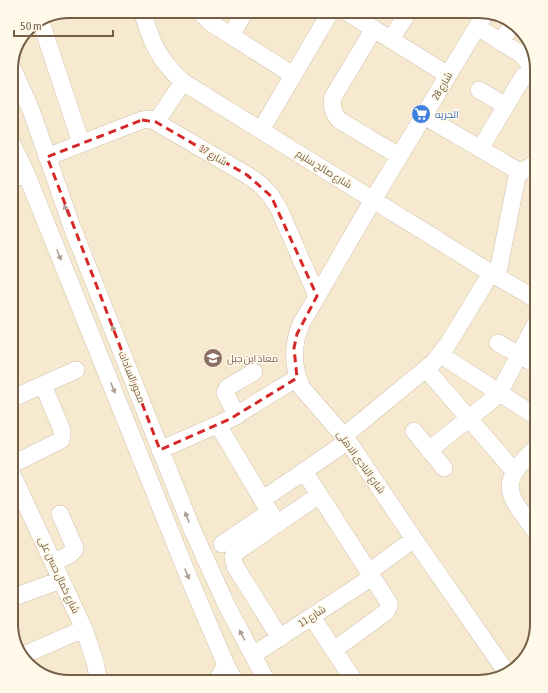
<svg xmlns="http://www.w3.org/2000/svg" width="548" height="693" font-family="'Asap Condensed',Cairo,sans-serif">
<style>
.residential{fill:#f6e9cf}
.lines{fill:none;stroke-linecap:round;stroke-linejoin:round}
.minor-casing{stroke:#d1c1ab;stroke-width:18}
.minor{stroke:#fff;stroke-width:17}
.oneway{fill:#ad9e91}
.marked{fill:none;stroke:#d62828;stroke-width:3;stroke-dasharray:8 5;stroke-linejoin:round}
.labels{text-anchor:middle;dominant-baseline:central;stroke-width:3;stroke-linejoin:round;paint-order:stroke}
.street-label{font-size:10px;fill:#765e47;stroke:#fff9e9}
.shop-label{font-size:10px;fill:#366cbe;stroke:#fff9e9;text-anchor:start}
.education-label{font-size:10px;fill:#785e54;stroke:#fff9e9;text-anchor:start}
.rim{fill:none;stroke:#765e47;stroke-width:2}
</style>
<rect width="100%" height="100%" fill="#fef6e1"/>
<path class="residential" d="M69,11H482L508,19L527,37L537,69V624L531,650L511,672L479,682H69L40,674L21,656L11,624V65L31,26Z"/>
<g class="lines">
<g class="minor-casing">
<path id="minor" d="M142,11C152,43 157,58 183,82L491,273L537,300
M199,11L211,23L293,75
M345,11L448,75
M486,12L373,200L301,324C292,346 292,366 302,388L348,441L414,539L507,673
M41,22L81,143
M477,27L521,54C527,60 531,65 533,73
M374,29L333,97C331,107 333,112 339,120L399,156
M231,36L245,11
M391,39L409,11
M501,42L513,23
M11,65L31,110L72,227L192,529L226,604L267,682
M479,90L506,106
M424,116L520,172
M156,122L183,82
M261,130L331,11
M11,142L26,173L189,578L226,665L235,682
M480,149L523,77C528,73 531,72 537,75
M47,157L142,120L150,119L156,122L247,175L260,184L271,196L279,209L317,296
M11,180L26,173
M497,277L517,177C524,168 531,168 537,161
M498,343L537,365
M441,355L537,417
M427,370L514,471
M11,399L76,370
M237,416L225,393L228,387L254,372
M218,425L277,524
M414,431L444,468
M344,436L434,362L448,344L491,273
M537,447C495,486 508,493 537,534
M160,450L230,419L297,378
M429,450L492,400L499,393L537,321
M11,465L61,440L62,435V430L43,385
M304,471L389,603V606L386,612L334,650
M11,472L84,629L95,662L99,682
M262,500L348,441
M222,544L270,512
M53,562C60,559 72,556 75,548L60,514
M369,572L414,539
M11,598L61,580
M312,617L355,682
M280,638L235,566L233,557L235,553L319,495
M253,655L372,577
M21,656L84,629
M216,682L226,665"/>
</g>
<use href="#minor" class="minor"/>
</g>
<defs><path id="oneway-solid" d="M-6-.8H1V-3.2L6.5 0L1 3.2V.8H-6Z"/></defs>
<g class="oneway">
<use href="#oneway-solid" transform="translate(66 210) rotate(-110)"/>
<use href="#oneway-solid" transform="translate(59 255) rotate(68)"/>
<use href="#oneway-solid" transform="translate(114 331) rotate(-112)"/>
<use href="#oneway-solid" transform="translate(113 388) rotate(68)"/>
<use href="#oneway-solid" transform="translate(187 517) rotate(-111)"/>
<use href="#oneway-solid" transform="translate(187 574) rotate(68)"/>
<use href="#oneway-solid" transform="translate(242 635) rotate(-118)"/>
</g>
<path class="marked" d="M142,120L156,122L247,175L271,196L317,296L297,334L294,348L297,378L230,419L160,450L47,157Z"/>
<defs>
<g id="supermarket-disc" transform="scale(1)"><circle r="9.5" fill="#3f7fe0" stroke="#fff9e9"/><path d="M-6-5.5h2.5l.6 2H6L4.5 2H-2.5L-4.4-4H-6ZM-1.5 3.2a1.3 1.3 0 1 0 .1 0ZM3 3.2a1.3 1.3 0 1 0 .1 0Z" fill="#fff"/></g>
<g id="school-disc" transform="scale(1)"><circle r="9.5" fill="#8d6e63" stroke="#fff9e9"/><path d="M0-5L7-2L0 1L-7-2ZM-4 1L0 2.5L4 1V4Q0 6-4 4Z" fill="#fff"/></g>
</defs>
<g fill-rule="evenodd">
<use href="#supermarket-disc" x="421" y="114"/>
<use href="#school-disc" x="213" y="358"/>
</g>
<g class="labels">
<g class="street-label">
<text transform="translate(442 86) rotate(-60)">شارع 28</text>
<text transform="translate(213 155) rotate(30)">شارع 17</text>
<text transform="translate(324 169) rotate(32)">شارع صالح سليم</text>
<text transform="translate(132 377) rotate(68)">محور السادات</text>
<text transform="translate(361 462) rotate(54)">شارع النادى الاهلى</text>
<text transform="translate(59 575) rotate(65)">شارع كمال حسن على</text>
<text transform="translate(312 616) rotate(-33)">شارع 11</text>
</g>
<g class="shop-label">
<text x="435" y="114">الحريه</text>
</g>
<g class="education-label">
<text x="227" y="358">معاذ ابن جبل</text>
</g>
</g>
<path d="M0 0H548V693H0ZM69 18H479A51 51 0 0 1 530 69V624A51 51 0 0 1 479 675H69A51 51 0 0 1 18 624V69A51 51 0 0 1 69 18Z" fill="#fff9e9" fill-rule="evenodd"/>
<path class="rim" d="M69 18H479A51 51 0 0 1 530 69V624A51 51 0 0 1 479 675H69A51 51 0 0 1 18 624V69A51 51 0 0 1 69 18Z"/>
<path d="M14 30v6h99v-6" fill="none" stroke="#765e47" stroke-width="2"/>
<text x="20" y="30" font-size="12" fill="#765e47" stroke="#fff9e9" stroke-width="3" paint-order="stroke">50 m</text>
</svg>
